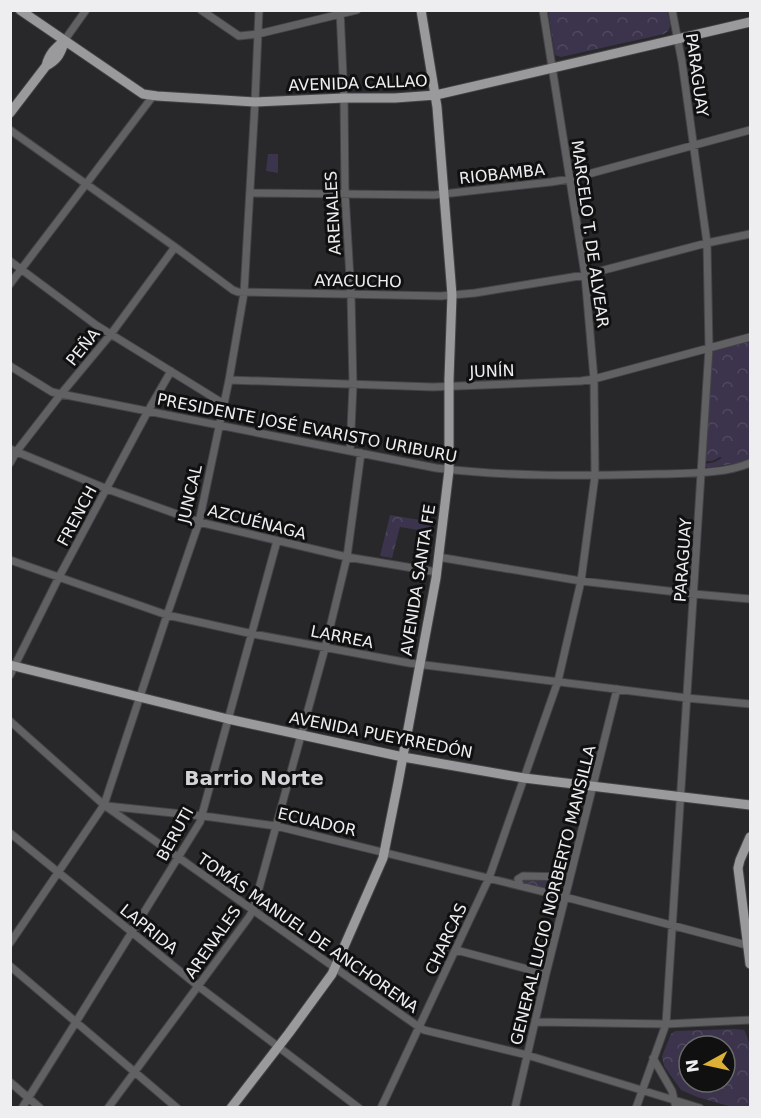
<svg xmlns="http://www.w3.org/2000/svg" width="761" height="1118" font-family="'DejaVu Sans',sans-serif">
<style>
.grass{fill:#3c344d}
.forest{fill:url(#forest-crowns);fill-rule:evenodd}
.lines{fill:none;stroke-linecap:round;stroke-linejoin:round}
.minor-casing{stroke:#444346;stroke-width:9}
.major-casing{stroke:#444346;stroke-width:11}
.minor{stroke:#616062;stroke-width:7}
.major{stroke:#9a999c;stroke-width:9}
.labels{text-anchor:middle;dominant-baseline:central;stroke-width:6;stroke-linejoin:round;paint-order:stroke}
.street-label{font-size:16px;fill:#eeeef0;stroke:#101011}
.quarter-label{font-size:20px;font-weight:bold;fill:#d4d3d7;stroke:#101011}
</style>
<defs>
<pattern id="forest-crowns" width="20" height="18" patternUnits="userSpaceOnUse" patternTransform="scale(1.5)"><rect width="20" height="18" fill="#3c344d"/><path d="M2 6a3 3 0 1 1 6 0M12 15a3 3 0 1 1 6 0" fill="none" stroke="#4f485e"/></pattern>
</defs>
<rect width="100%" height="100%" fill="#28272a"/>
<path class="grass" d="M268,154H278V173L266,171Z"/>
<path class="forest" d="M548,11H667C669,19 674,29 664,34L561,57L555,55Z
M750,340V459L744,462L707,468L705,464L715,462L722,458L720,457L712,461H705L711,354L713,350Z
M390,515L432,522L430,532L400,527L392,558L380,556Z
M523,878H565V883L560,891L523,883Z
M735,1029L744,1030C754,1044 751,1089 750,1107H732L697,1097L681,1090L664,1066L662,1056L671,1034L675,1031ZM689,1046H725V1082H689Z"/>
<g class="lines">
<g class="minor-casing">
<path id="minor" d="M201,10L239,36L258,34L357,10
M340,10L344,98L345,193L351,295L353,385L350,451
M64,41L86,10
M10,130L175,247L233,290L238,292L441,296L475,293L585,275L707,243L750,234
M250,193L434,195L551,182L570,179L750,130
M10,261L96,325L224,404
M10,284L153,96
M10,366L52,392L61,394L436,468C510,477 586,476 660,474C689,473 724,474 750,463
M229,380L433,387L581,381L594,379L750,337
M10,449L107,489L199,522L347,557L437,572
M10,463L16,452L61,394L111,334L175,247
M438,557L581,581L694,594L750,599
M10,560L167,615L253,634L409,663L687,698L750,704
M10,675L59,577L148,411L171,371
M10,721L104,805L419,1027L424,1030L527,1055L700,1108
M107,806L211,817L276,826L565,897L750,946
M10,833L198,986L359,1108
M520,885L518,879L523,876L570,877
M10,943L104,805L167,615L199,522L229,380L244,293L255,102L259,10
M456,950L546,974
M10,966L177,1108
M536,1022L666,1024L750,1020
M653,1058L672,1091L676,1108
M10,1082L40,1108
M22,1108L76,1022L200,822L277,541
M108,1108L249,917L253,910L325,648L347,557L361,453
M381,1108L489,878L558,681L581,581L595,476L594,379L585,275L543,10
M515,1108L546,974L617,689
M636,1108L666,1024L709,348L707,243L682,62L672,10"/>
</g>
<g class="major-casing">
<path id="major" d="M20,10L143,94L157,96L255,102L344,98H395L436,95L750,22
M46,66C57,60 60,55 64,43
M10,113L46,66C49,54 55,48 64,41
M10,665L228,719L403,757L524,778L750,805
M750,837L740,860L738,868L750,964
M231,1108L289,1033L332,974L383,858L398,783L436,578L449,470V379L452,295L437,107L421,10"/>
</g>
<use href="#minor" class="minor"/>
<use href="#major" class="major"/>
</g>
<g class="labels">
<g class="street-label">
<text transform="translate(697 75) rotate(82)">PARAGUAY</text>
<text transform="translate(358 83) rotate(-2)">AVENIDA CALLAO</text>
<text transform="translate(502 174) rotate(-6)">RIOBAMBA</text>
<text transform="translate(333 213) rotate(-93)">ARENALES</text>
<text transform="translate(590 234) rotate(82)">MARCELO T. DE ALVEAR</text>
<text transform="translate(358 281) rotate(1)">AYACUCHO</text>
<text transform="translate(83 347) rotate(-51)">PEÑA</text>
<text transform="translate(492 371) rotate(-2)">JUNÍN</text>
<text transform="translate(307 428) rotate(11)">PRESIDENTE JOSÉ EVARISTO URIBURU</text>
<text transform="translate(190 494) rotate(-77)">JUNCAL</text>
<text transform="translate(77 516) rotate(-62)">FRENCH</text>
<text transform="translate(257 522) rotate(14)">AZCUÉNAGA</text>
<text transform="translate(683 560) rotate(-86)">PARAGUAY</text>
<text transform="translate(418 580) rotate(-81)">AVENIDA SANTA FE</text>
<text transform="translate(342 637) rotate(11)">LARREA</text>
<text transform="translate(381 735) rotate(11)">AVENIDA PUEYRREDÓN</text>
<text transform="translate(317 822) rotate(13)">ECUADOR</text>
<text transform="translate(175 834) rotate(-61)">BERUTI</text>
<text transform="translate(553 895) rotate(-76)">GENERAL LUCIO NORBERTO MANSILLA</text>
<text transform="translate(149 929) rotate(39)">LAPRIDA</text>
<text transform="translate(308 933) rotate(35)">TOMÁS MANUEL DE ANCHORENA</text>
<text transform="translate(446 939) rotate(-65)">CHARCAS</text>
<text transform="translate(213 942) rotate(-55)">ARENALES</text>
</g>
<g class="quarter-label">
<text x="254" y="778">Barrio Norte</text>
</g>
</g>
<rect width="761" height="1118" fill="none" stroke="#eeeef0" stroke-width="24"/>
<g transform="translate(707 1064) rotate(262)"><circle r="28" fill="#101011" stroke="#69696a" stroke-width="1.5"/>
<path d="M0-4.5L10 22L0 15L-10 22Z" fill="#ddb133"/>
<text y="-9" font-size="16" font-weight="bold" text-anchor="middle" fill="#eeeef0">N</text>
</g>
</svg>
